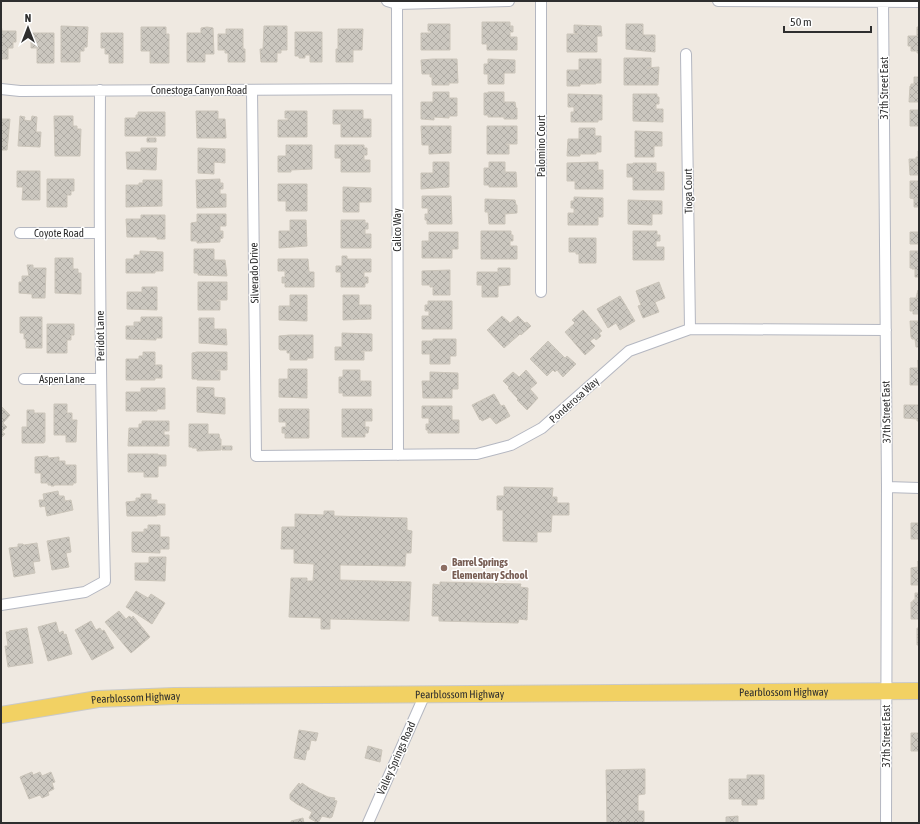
<svg xmlns="http://www.w3.org/2000/svg" width="920" height="824" font-family="'Asap Condensed',sans-serif">
<style>
.building{fill:url(#building-cross-hatch);stroke:#cbc5ba}
.lines{fill:none;stroke-linecap:round;stroke-linejoin:round}
.street-casing{stroke:#b4b7c1;stroke-width:12}
.primary-casing{stroke:#c9c9c9;stroke-width:18}
.street{stroke:#fff;stroke-width:10}
.primary{stroke:#f2d163;stroke-width:16}
.education-dot{fill:#8d6e63;stroke:#fff;stroke-width:1.5}
.labels{text-anchor:middle;dominant-baseline:central;stroke-width:3;stroke-linejoin:round;paint-order:stroke}
.street-label{font-size:11px;fill:#2e2e2e;stroke:#fff}
.education-label{font-size:11px;font-weight:bold;fill:#785e54;stroke:#fff;text-anchor:start}
</style>
<defs>
<pattern id="building-cross-hatch" width="8" height="8" patternUnits="userSpaceOnUse"><rect width="8" height="8" fill="#cbc7bf"/><path d="M0 0l8 8M0 8l8-8" fill="none" stroke="#afaba4"/></pattern>
</defs>
<rect width="100%" height="100%" fill="#efe9e1"/>
<path class="building" d="M482,22H510V26H513V32H510V37H517V50H487V44H482Z
M1,24L2,31H16V42H13V48H8V59H1Z
M428,24H450V50H421V33H431V31H428Z
M626,24H643V35H655V52L626,49Z
M574,25L601,26L602,36H597V52H567V34H578L574,33Z
M61,26L88,27L87,47H84V51H80V62H61Z
M264,26H287V50H281V53H277V62H261L260,49H263Z
M141,27H166V34H169V63H150V51H141Z
M207,27L213,28L214,54H205V62H187V33H201V28Z
M917,27H919V53H917V51H911V46H908V36H917Z
M226,29H243V49H245V62H228V53H225V50H218V34H226Z
M338,29H363L362,50H353V62H336V49H338Z
M295,32H322V62H310V55H305V58H299V56H295Z
M31,33H54V63H37V48H31Z
M101,33H123V63H109V54H105V48H101Z
M624,58H651V67L647,68L659,67L658,85H624Z
M433,59H457L458,83H449V85H432V77H430V74H422L421,60Z
M488,59L515,60V73H504V84H488V74H484V64H488Z
M579,59H601V83H596V84H580V86H567V70H579Z
M914,77H919V102H909L910,86H911V84H914Z
M433,92H449V98H457V116H449V118L434,117V120L421,119V102H433Z
M488,92H504V102H515L516,108H517V119H504V117H488V115H484V93H488Z
M568,94L602,95V120H598V122H571V112H574V107H568Z
M633,94H657V97H659V104H656V109H663V122L633,121Z
M333,110H363V119H371V137H341V124H333Z
M910,110H919V126H910Z
M196,111H218V119H225L226,138H197Z
M285,111H307V137H278V120H288V118H285Z
M138,112H165V136H125V118H136V115H138Z
M20,116L25,117L24,120L31,121L32,116L37,117L36,132H41L40,147L18,146Z
M54,116H73V126H77V129H81L80,156H55Z
M1,119H10L7,150H1Z
M421,126H451V153L429,154V145H422Z
M487,126H517V144H506V145H509V154H487Z
M579,128H595V136H601V152H596V154H580V156H567L568,139H579Z
M635,131L662,132V146H654V157H635Z
M147,138H156V142H147Z
M286,145H312V169L291,170V172H278V156H286Z
M335,145H364V148H367V155H364V160H370V172H341V158H335Z
M141,148H157L156,170L127,169L126,152H141Z
M198,148L225,149V163L214,162V174L198,173Z
M918,151H919V175H910L909,159H916V157H918Z
M433,162H449V187L421,189V173H433Z
M489,162H505V172H516L517,187H489V185H484V168H489Z
M598,162V170H603V189H575V181H567V163Z
M633,163H656V171L652,172H664V190H633V177H627V164H633Z
M17,171H40V200H22L23,187H17Z
M47,179H74V191H71V195H67V207H47Z
M220,179V183H223V189H220V194H226V207L197,208L196,180Z
M143,180H162V206L126,207V185H139V183H143Z
M910,181H919V207H914V199L910,198Z
M278,184H307V211H286V201H278Z
M343,187L371,188V202H359V212H343Z
M422,196H451L452,224H427V220H425V214H428V208H422Z
M574,197L603,198V217H598V225H568V213H574V208H571V201H574Z
M485,199L515,200L516,205H517V213L505,214V224H489L488,212H485Z
M628,200L662,201V214H652V225L628,224Z
M197,214H226V226H220V231H223V238L220,239V242L197,243V241H191V223L197,222Z
M141,215H165V239H157V237H127L126,219H141Z
M290,220H306L307,246L279,248V231H290Z
M341,220H365V223H368V229H365V234H371V248H341Z
M481,231H511V235H513V241H510V246H517V259H481Z
M633,231H657V235H660V241H656V247H664V260H633Z
M429,232H458V249H452V258H422V241H429Z
M910,232H919V244H910Z
M569,238H596V263H579V254H576V252H569Z
M194,249H214V260H225L227,276L198,275V273H194Z
M140,251L163,252V271H155V273H126V259H134V255H140Z
M910,251H919V277H915V269H912V268H910Z
M342,256H347V259H371V272H364V277H368V283H365V287H341V272H336V266H342Z
M55,258H73V269H78V273H81V294L55,293Z
M278,259H308L309,272H314V287H285V283H282V277H285V271H278Z
M27,265H33V268H46L45,298H32V294L19,293V282H22V276H29Z
M498,268H510V285L498,286V297H482V285H477V272H498Z
M450,270V295H433V287H430V285H422V271Z
M198,282H227V300H216V301H220V310H198Z
M659,282L665,298L655,302L659,312L643,318L638,306L641,305L636,291Z
M142,287H157V310L127,309V292H142Z
M918,290H919V314H913V311H910V298H916Z
M290,295H307V321L279,320V306H290Z
M343,295H359V305H371V319L343,320Z
M620,296L635,321L620,330L616,323L608,328L597,309Z
M428,301H452V329H422V316H429V311H425V305H428Z
M583,310L602,331L599,333L601,336L596,340L594,338L590,341L595,346L585,355L565,332L575,323L572,320Z
M502,316L510,323L518,316L525,323L527,322L531,326L521,335L520,334L504,348L487,330Z
M20,317H42V348H26V339H24V333H20Z
M141,317H162V338H156V340L126,339V326H134V322H141Z
M199,318H214V329H226L227,345L199,343Z
M910,321H919V347H916L915,339H912L911,337Z
M47,324H74V335H71V340H67V353H47Z
M342,333L372,334V351H361V352H364V360H335V347H342Z
M290,335H313V358H307V360H290V353H287V350H280L279,349V336Z
M433,339H456V356H450V364H430V354H422V341H433Z
M548,341L565,358L567,356L576,364L563,377L557,370L555,372L553,370L547,376L530,359Z
M143,352H155V365H162V378H155V380H126V359H139V356H143Z
M197,352H227V370H216V371H220V380H197V379H192V353Z
M918,360L919,385H910V368H918Z
M288,369H307V398L279,397V379H288Z
M343,370H360V381H371V396H343V393H339V377H343Z
M526,370L537,383L530,389L538,398L527,410L517,400L518,399L508,388L509,387L503,381L513,372L519,377Z
M430,372L458,373V389H452V398H423L422,381H430Z
M197,387L214,388V397L225,398V414L197,412Z
M141,388H165V409H157V411H126V392H141Z
M494,394L501,406L504,405L510,416L496,424L490,417L482,421L481,419L480,420L472,405Z
M54,404H67V413H72V420H77L76,442H66V435H54Z
M904,405H919V421H917V419L904,418Z
M1,406L10,415L3,423L7,427L2,432L5,434L1,438Z
M422,406H452V420H459V433H428V430H426V424H429V418H422Z
M279,409H309V438H285V433H282V427H286V422H279Z
M342,409H372V421H365V427H369L368,433H365V437H342Z
M27,410H34V413H45V441L44,443H22V427H27Z
M142,421H169V431H164V435H169V446H128L129,428H139V424H142Z
M189,424H208V434H219L220,439H221V450L197,451V448H192V447H189Z
M222,446H232V450H222Z
M128,454H158V455H166V466H158V477H144V472H128Z
M48,456V458L59,457V461H65V465H76V483H73V485H54V486H51V485H48V483H41V473H35V457Z
M504,487L553,488L552,497H557V503H569V515H552L551,532H537V542L503,541V510H497V496H504Z
M58,491L59,496H64L65,501L71,500L73,510L47,516L45,506L40,507L39,500H44L43,494Z
M141,494H151V500H157V504H165V515H157V516H127L126,502L136,501V498H141Z
M324,511H334V516L407,518V530L412,531L411,553H406L405,566L340,565V580L411,582L409,621L330,619V629H321V618L289,617L291,578H307V581H313L314,564L294,563V549H281L282,527H295V514L324,515Z
M911,523H919V539H911Z
M148,525H160V537H169V549H160V553L132,552V532H144V529H148Z
M69,537L71,552L66,553L69,567L52,570L47,541Z
M37,543L40,561L33,562L35,573L14,577L9,548L18,547V544H23L24,545Z
M149,557H166L165,581L135,580V563H149Z
M918,561L919,585H911V568L918,567Z
M440,582L521,584L520,587L528,588L527,620L519,619L518,623L439,621V616H432L433,584L440,585Z
M136,591L148,598L151,594L165,603L152,624L126,607Z
M915,593H919V619H911V602H913V600H915Z
M119,611L126,619L129,616L132,618L133,616L150,637L131,653L105,622Z
M91,621L96,630L100,628L102,631L104,630L114,648L92,660L75,630Z
M56,622L59,633L63,631L64,635L66,634L72,654L48,661L38,627Z
M27,628L33,663L8,667L5,646H8L6,632H9V631Z
M917,628H919V645H917Z
M299,730L318,733L316,741L311,740L309,750H307L305,760L294,758Z
M911,733H919V751H911Z
M368,746L382,750L380,762L365,758Z
M645,769V794L638,795V811H644V823H607L606,770Z
M32,772L33,775L40,772L42,776L51,772L55,782L52,783L54,789L48,792L49,795L42,798L40,795L29,799L20,777Z
M747,775H764V799H757V805H742V799H729V779H747Z
M299,783L301,785L302,783L309,788L328,797L335,798L334,800L337,801L332,817L330,818L322,816L318,823L309,818L312,812L297,804L290,799V794Z
M738,816V823H726V817Z
M303,818L304,823H291V821Z"/>
<g class="lines">
<g class="street-casing">
<path id="street" d="M387,1L397,4L509,1
M541,1V292
M718,1L919,2
M883,1L887,487L886,823
M397,4L398,455
M686,54L690,329
M1,89L20,91L397,89
M252,90L256,456L477,454L511,445L542,428L629,351L690,329L886,330
M20,233H99
M24,379H100
M887,487L919,488
M1,605L85,592L105,581C101,417 99,254 100,90
M368,823L425,694"/>
</g>
<g class="primary-casing">
<g id="primary">
<path id="s1" d="M1,715L98,699L174,696L919,691"/>
</g>
</g>
<use href="#street" class="street"/>
<use href="#primary" class="primary"/>
</g>
<circle class="education-dot" cx="444" cy="568" r="4"/>
<g class="labels">
<g class="street-label">
<text transform="translate(884 88) rotate(-90)">37th Street East</text>
<text x="199" y="90">Conestoga Canyon Road</text>
<text transform="translate(541 146) rotate(-90)">Palomino Court</text>
<text transform="translate(688 191) rotate(-91)">Tioga Court</text>
<text transform="translate(397 230) rotate(-90)">Calico Way</text>
<text x="59" y="233">Coyote Road</text>
<text transform="translate(254 273) rotate(-91)">Silverado Drive</text>
<text transform="translate(100 336) rotate(-91)">Peridot Lane</text>
<text x="62" y="379">Aspen Lane</text>
<text transform="translate(574 400) rotate(-42)">Ponderosa Way</text>
<text transform="translate(886 412) rotate(-91)">37th Street East</text>
<text stroke="none"><textPath href="#s1" startOffset="784">Pearblossom Highway</textPath></text>
<text stroke="none"><textPath href="#s1" startOffset="460">Pearblossom Highway</textPath></text>
<text stroke="none"><textPath href="#s1" startOffset="136">Pearblossom Highway</textPath></text>
<text transform="translate(886 736) rotate(-90)">37th Street East</text>
<text transform="translate(396 758) rotate(-66)">Valley Springs Road</text>
</g>
<g class="education-label">
<text x="452" y="562">Barrel Springs<tspan x="452" dy="13">Elementary School</tspan></text>
</g>
</g>
<rect width="920" height="824" fill="none" stroke="#2e2e2e" stroke-width="4"/>
<g transform="translate(28 28)" stroke="#ffffff" stroke-width="3" paint-order="stroke">
<path d="M0-3L7 15L0 10L-7 15Z" fill="#2e2e2e"/>
<text y="-6" font-size="11" font-weight="bold" text-anchor="middle" fill="#2e2e2e">N</text>
</g>
<path d="M784 26v6h87v-6" fill="none" stroke="#2e2e2e" stroke-width="2"/>
<text x="790" y="26" font-size="12" fill="#2e2e2e" stroke="#ffffff" stroke-width="3" paint-order="stroke">50 m</text>
</svg>
